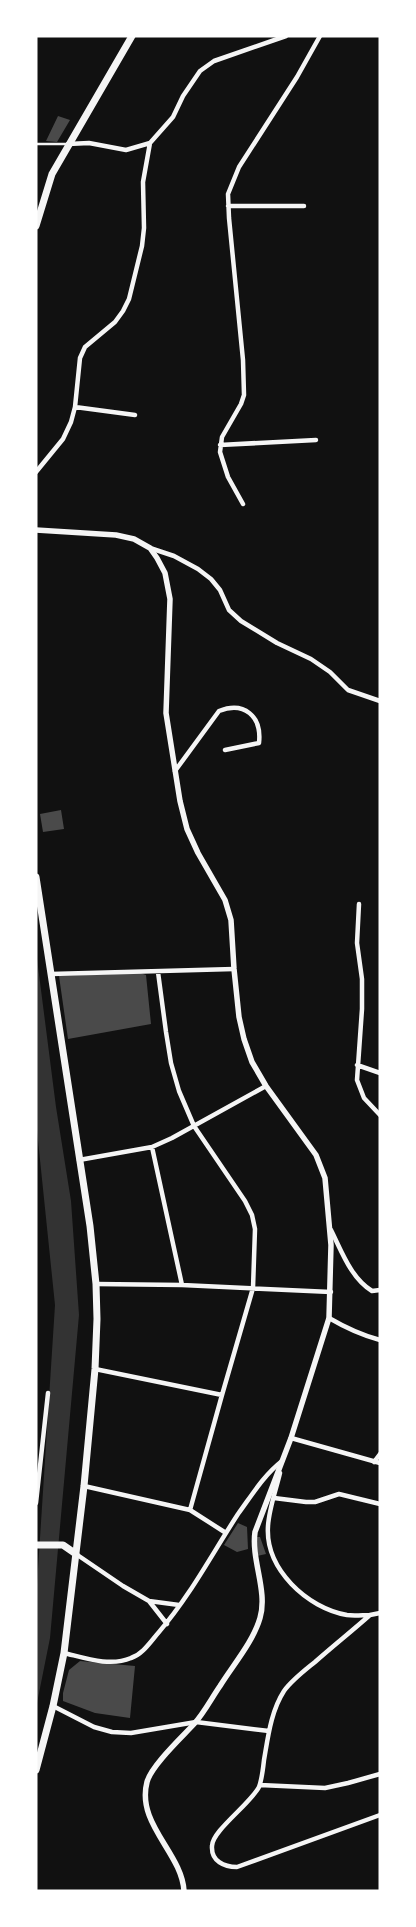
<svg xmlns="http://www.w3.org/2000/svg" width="416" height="1927" font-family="'Noto Serif',serif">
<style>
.water{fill:#333}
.building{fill:#4a4a4a}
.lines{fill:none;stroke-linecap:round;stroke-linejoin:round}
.service{stroke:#f5f5f5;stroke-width:2.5}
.minor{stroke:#f5f5f5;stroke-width:4.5}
.tertiary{stroke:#f5f5f5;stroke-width:5.5}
.primary{stroke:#f5f5f5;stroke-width:7}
</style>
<rect width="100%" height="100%" fill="#111"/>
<path class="water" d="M36,951L56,1107L71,1201L79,1315L50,1638L36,1708V1600L55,1305L36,1121Z"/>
<path class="building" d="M58,116L70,120L57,142L46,141Z
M61,810L64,829L43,832L40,814Z
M140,973L146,975L151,1024L68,1039L59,976Z
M238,1523L247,1527L248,1549L237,1552L224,1545Z
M256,1537H260L266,1554L257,1556Z
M80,1661L135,1666L130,1718L95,1713L63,1701V1693L69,1670Z"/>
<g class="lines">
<path class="service" d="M36,144H67"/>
<path class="minor" d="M68,144L89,143L126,150L150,143
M228,206H304
M75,407L135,415
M220,445L316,440
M36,472L63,439L71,422L75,407L80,358L85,347L115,322L123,311L129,299L142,246L144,228L143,182L150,143L173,117L183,96L200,71L214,61L286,36
M243,504L228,477L220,452L222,437L241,404L244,395L243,360L229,218L228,194L239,167L297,77L320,36
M150,548L174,556L198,569L211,579L220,590L229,610L241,621L277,643L311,659L330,672L348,690L380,701
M175,771L219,711C244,701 262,716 259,743L225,750
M359,904L357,943L362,979V1009L357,1080L364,1098L380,1115
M158,972L166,1032L171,1063L179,1091L194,1126L245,1201L252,1215L255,1229L253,1288L222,1395L190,1510
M51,974L234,969
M357,1065L380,1073
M152,1147L182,1285
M79,1160L152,1147L172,1138L266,1086
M331,1230C342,1252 351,1278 372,1291L380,1290
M96,1284L182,1285L331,1292
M329,1318C346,1328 361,1335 380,1340
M95,1369L222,1395
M291,1438L380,1463
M374,1462L380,1454
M280,1473C276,1490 269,1509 268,1526C265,1569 307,1608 347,1615C354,1616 363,1615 370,1615
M84,1486L190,1510L226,1533
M274,1498L306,1502H315L339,1494L380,1504
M36,1503L48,1393
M76,1554L123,1586L149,1601L167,1624
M149,1601L179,1605
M380,1613L370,1615C352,1631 333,1646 315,1662C304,1671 292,1680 284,1691C271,1711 268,1737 264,1760C263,1769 262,1779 259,1787C250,1804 212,1831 212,1846C211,1861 224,1867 237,1867L380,1815
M64,1653C85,1658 110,1667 131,1658C143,1654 151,1641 159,1632C190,1596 212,1554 238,1514C252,1495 263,1476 282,1461
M53,1706L94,1727L112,1732L131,1733L196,1722L269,1731
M260,1785L325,1788L348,1783L380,1774"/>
<path class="tertiary" d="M36,530L116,535L134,539L150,548L157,558L165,573L170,599L166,713L180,801L187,829L198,853L225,900L231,920L234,969L239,1017L244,1039L252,1062L266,1086L316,1155L325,1178L331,1245L329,1318L291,1438L255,1532C251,1560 268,1591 260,1618C253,1642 233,1665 220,1686C211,1699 204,1713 194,1724C182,1737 151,1766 147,1782C136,1824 182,1853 184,1891"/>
<path class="primary" d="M36,226L52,174L132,36
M36,877L90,1226L96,1284L97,1319L95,1369L84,1486L64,1653L53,1706L36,1770
M36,1545H63L76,1554"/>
</g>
<rect width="416" height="1927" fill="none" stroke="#ffffff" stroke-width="75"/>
</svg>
